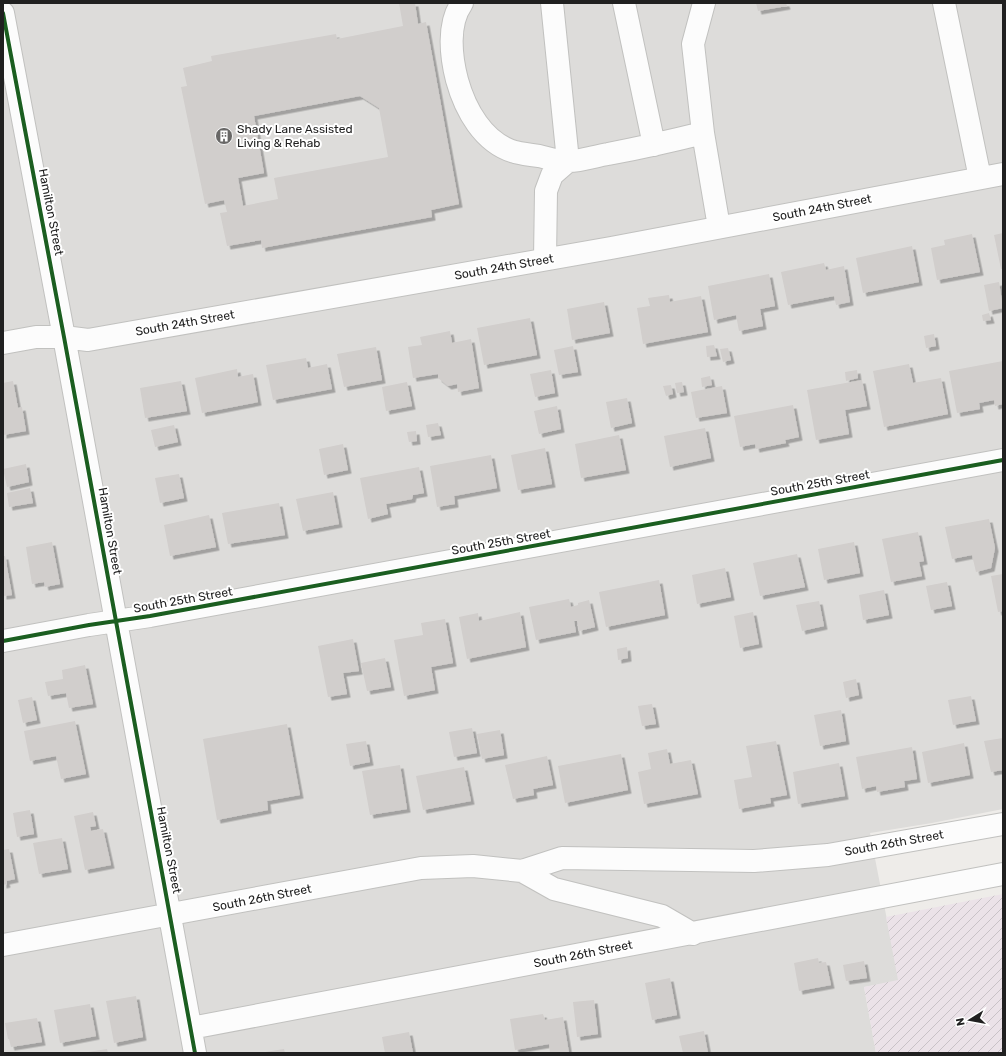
<svg xmlns="http://www.w3.org/2000/svg" width="1006" height="1056" font-family="Rubik,sans-serif">
<style>
.residential{fill:#dddcda}
.industrial{fill:url(#industrial-furrows)}
.building{fill:#d1cecc;fill-rule:evenodd;filter:url(#shadow)}
.lines{fill:none;stroke-linecap:round;stroke-linejoin:round}
.minor-casing{stroke:#c1c1bf;stroke-width:24}
.minor{stroke:#fcfcfc;stroke-width:22}
.cycleway-casing{stroke:#fff;stroke-width:6}
.cycleway{stroke:#1b5e20;stroke-width:4}
.labels{text-anchor:middle;dominant-baseline:central;stroke-width:4;stroke-linejoin:round;paint-order:stroke}
.poi-label{font-size:12px;fill:#202020;stroke:#fff;text-anchor:start}
.street-label{font-size:12px;fill:#202020;stroke:#fff}
</style>
<defs>
<pattern id="industrial-furrows" width="10" height="10" patternUnits="userSpaceOnUse"><rect width="10" height="10" fill="#ebe2e8"/><path d="M-1 1l2-2M0 10L10 0M9 11l2-2" fill="none" stroke="#c9c2c7"/></pattern>
<filter id="shadow"><feDropShadow dx="3.5" dy="3.5" stdDeviation="0" flood-color="#0004"/></filter>
</defs>
<rect width="100%" height="100%" fill="#eeece9"/>
<path class="residential" d="M3,3H1003V809L932,823L870,833L899,981L864,987L876,1053H3Z"/>
<path class="industrial" d="M1003,894V1053H876L864,987L898,980L886,917Z"/>
<path class="building" d="M399,3H415L418,24L426,22L459,204L431,210L432,217L262,248L261,240L227,246L220,213L227,212L224,200L205,204L181,87L187,86L183,68L212,61L211,56L336,34L337,39L403,26ZM360,96L379,108L388,157L274,178L278,199L243,206L238,178L264,173L254,116Z
M756,3H786L787,6L758,11Z
M1003,233V269H1001L994,235Z
M972,234L980,272L937,280L931,248L945,245L944,240Z
M912,246L919,282L863,293L856,258Z
M824,263L826,270L844,266L850,302L836,305L834,296L788,305L781,272Z
M769,274L775,306L760,309L763,326L739,331L736,315L714,320L708,286Z
M999,282L1003,308L989,311L984,285Z
M669,295L670,302L701,296L708,332L643,344L637,308L650,306L648,298Z
M604,302L610,333L572,340L567,309Z
M989,313L991,320L983,321L982,315Z
M530,318L537,355L484,365L477,328Z
M450,331L452,343L471,339L479,388L458,392L457,384L448,386L438,378V374L413,378L408,347L422,345L420,337Z
M934,334L936,346L926,348L924,336Z
M714,345L717,356L707,357L706,346Z
M573,346L578,372L559,375L554,350Z
M376,347L382,380L344,387L337,354Z
M728,348L731,360L723,362L720,349Z
M306,358L308,368L327,364L332,389L273,400L266,365Z
M1003,361V404L995,406L994,400L979,403L980,409L957,413L949,371Z
M909,364L913,383L941,378L948,414L884,427L873,371Z
M237,369L238,377L253,374L258,402L202,413L195,378Z
M551,370L555,393L535,397L530,374Z
M857,370L858,378L846,381L845,372Z
M710,376L712,385L702,387L701,378Z
M862,380L867,406L845,410L849,434L816,440L807,390Z
M13,381L18,408L22,407L26,431L3,435V383Z
M181,381L187,411L145,418L140,388Z
M407,382L412,406L386,411L382,387Z
M682,382L684,392L677,393L675,383Z
M671,385L673,394L666,396L663,386Z
M722,386L727,413L696,418L691,392Z
M627,398L632,423L611,428L606,402Z
M793,405L799,437L785,440L786,443L756,449L755,444L740,447L734,416Z
M557,406L561,429L539,434L534,411Z
M438,423L441,435L428,437L426,425Z
M174,425L178,442L155,447L151,430Z
M705,428L711,458L670,467L664,436Z
M416,431L417,441L409,442L407,432Z
M619,435L626,470L581,478L575,444Z
M343,444L348,470L324,475L319,449Z
M545,448L552,484L518,490L511,455Z
M491,455L497,488L454,496L455,504L437,507L430,466Z
M26,464L29,482L7,487L3,469Z
M419,467L424,493L413,495L412,499L386,504L388,514L368,519L360,478Z
M179,474L184,498L160,503L155,478Z
M30,488L33,503L9,507L7,493Z
M333,492L339,524L303,531L296,499Z
M279,503L285,535L228,544L222,513Z
M209,515L216,547L170,556L164,525Z
M989,519L995,548L991,568L976,572L972,555L952,559L945,527Z
M918,532L924,561L919,562L922,576L891,582L882,539Z
M52,542L60,584L45,587L44,582L32,584L26,547Z
M854,542L860,573L824,580L818,549Z
M797,554L805,587L760,596L753,563Z
M3,556H5L12,595L3,596Z
M725,568L731,597L697,604L692,575Z
M1003,574V611L998,612L991,576Z
M659,580L665,615L606,627L599,592Z
M947,582L952,606L931,610L926,586Z
M884,590L889,615L863,620L859,595Z
M569,599L571,607L578,605V603L589,600L595,627L579,631L577,621H574L576,632L536,640L529,607Z
M819,601L824,626L802,631L796,605Z
M520,612L526,647L467,659L459,617L478,613L479,621Z
M753,612L759,644L740,648L734,616Z
M445,619L453,663L431,667L435,690L404,696L394,640L423,635L421,623Z
M353,639L359,671L343,673L347,694L328,697L318,646Z
M627,647L628,658L618,660L617,649Z
M385,658L391,687L367,691L361,663Z
M85,665L93,704L69,708L66,693L48,696L45,682L63,679L62,670Z
M856,679L859,695L846,698L843,682Z
M971,696L976,721L953,725L948,700Z
M32,697L37,720L23,723L18,700Z
M652,704L656,724L642,726L638,706Z
M841,710L846,741L820,746L814,715Z
M75,721L86,774L61,779L56,756L30,761L24,731Z
M287,724L300,795L267,801L268,810L217,820L203,739Z
M472,728L477,753L454,757L449,732Z
M500,730L504,755L482,759L477,734Z
M1003,738V770L991,772L984,741Z
M366,741L370,762L350,766L346,744Z
M776,741L787,795L770,798L771,803L739,809L734,780L752,777L746,746Z
M964,743L970,775L928,783L922,752Z
M912,747L917,779L904,781L905,787L877,792L876,786L862,789L856,757Z
M667,749L670,764L691,760L698,794L644,804L638,772L651,769L648,753Z
M621,754L628,790L565,803L558,766Z
M547,756L553,785L533,789L534,795L513,799L505,765Z
M839,763L845,796L798,804L793,772Z
M400,765L407,809L370,815L362,771Z
M464,767L471,801L423,810L416,776Z
M30,810L34,834L17,837L13,813Z
M93,812L96,826L90,827L91,831L103,829L111,865L85,870L74,816Z
M62,838L68,869L39,874L33,843Z
M9,849L15,879L6,881L7,884L3,885V850Z
M818,958L819,963L826,962L831,985L799,991L794,963Z
M864,961L867,978L846,981L843,965Z
M670,978L677,1015L652,1020L645,983Z
M136,996L143,1037L114,1043L106,1001Z
M594,1000L598,1034L577,1037L573,1002Z
M90,1004L96,1036L60,1043L54,1010Z
M543,1014L545,1020L563,1017L569,1053H550L549,1044L515,1050L510,1019Z
M37,1018L42,1042L11,1047L9,1039H8L5,1023Z
M704,1031L708,1053H683L679,1036Z
M409,1032L413,1053H385L382,1037Z
M107,1049L108,1053H88V1052Z
M284,1049L285,1053H265V1052Z"/>
<g class="lines">
<g class="minor-casing">
<path id="minor" d="M462,3C447,24 451,57 457,80C465,109 483,143 515,152C523,154 531,155 539,156C548,158 560,162 569,161C582,161 595,156 608,154C640,148 671,141 703,133
M624,3L654,145
M704,3L693,44L703,133L719,227
M944,3L980,178
M3,13L64,337L195,1053
M545,259L546,191L552,175L568,161L552,3
M3,343L36,337H64L88,340L611,248L1003,174
M3,641L89,625L150,616L1003,460
M522,871L554,889L662,916L693,934
M3,945L421,868L473,866L522,871L562,858L754,861L828,855L1003,824
M191,1028L1003,874"/>
</g>
<use href="#minor" class="minor"/>
<g class="cycleway-casing">
<path id="cycleway" d="M3,13L64,337L195,1053
M3,641L89,625L150,616L1003,460"/>
</g>
<use href="#cycleway" class="cycleway"/>
</g>
<defs>
<g id="building-disc" transform="scale(0.9)"><circle r="9.5" fill="#686766" stroke="#fff"/><path d="M-4-6H4V6H1V3H-1V6H-4ZM-2.5-4.3h1.7v1.8h-1.7ZM.8-4.3h1.7v1.8H.8ZM-2.5-1h1.7V.8h-1.7ZM.8-1h1.7V.8H.8Z" fill="#fff"/></g>
</defs>
<g fill-rule="evenodd">
<use href="#building-disc" x="224" y="136"/>
</g>
<g class="labels">
<g class="poi-label">
<text x="237" y="129">Shady Lane Assisted<tspan x="237" dy="14">Living &amp; Rehab</tspan></text>
</g>
<g class="street-label">
<text transform="translate(822 208) rotate(-11)">South 24th Street</text>
<text transform="translate(51 212) rotate(79)">Hamilton Street</text>
<text transform="translate(504 267) rotate(-10)">South 24th Street</text>
<text transform="translate(185 323) rotate(-10)">South 24th Street</text>
<text transform="translate(820 483) rotate(-10)">South 25th Street</text>
<text transform="translate(110 531) rotate(80)">Hamilton Street</text>
<text transform="translate(501 542) rotate(-10)">South 25th Street</text>
<text transform="translate(183 600) rotate(-10)">South 25th Street</text>
<text transform="translate(894 843) rotate(-10)">South 26th Street</text>
<text transform="translate(169 850) rotate(79)">Hamilton Street</text>
<text transform="translate(262 898) rotate(-11)">South 26th Street</text>
<text transform="translate(583 954) rotate(-11)">South 26th Street</text>
</g>
</g>
<rect width="1006" height="1056" fill="none" stroke="#202020" stroke-width="8"/>
<g transform="translate(970 1020) rotate(259)" stroke="#ffffff" stroke-width="3" paint-order="stroke">
<path d="M0-3L7 15L0 10L-7 15Z" fill="#202020"/>
<text y="-6" font-size="11" font-weight="bold" text-anchor="middle" fill="#202020">N</text>
</g>
</svg>
